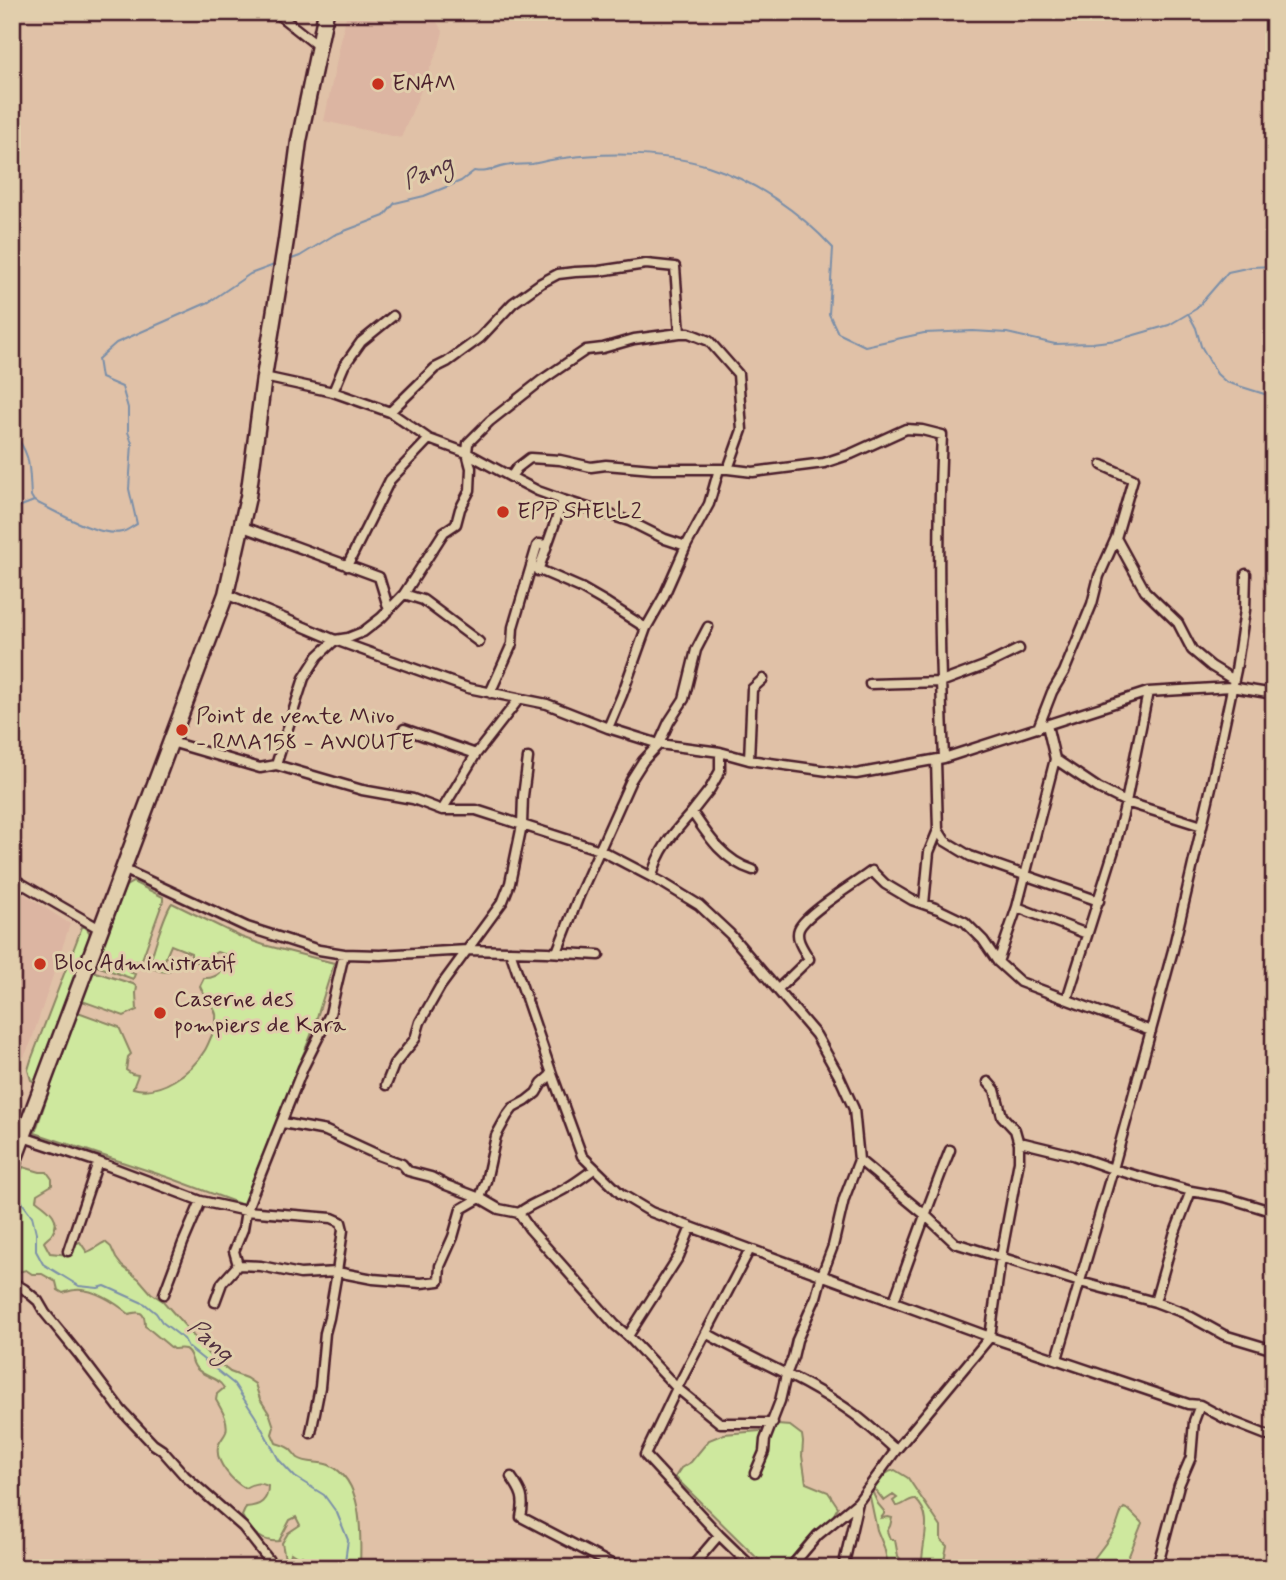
<svg xmlns="http://www.w3.org/2000/svg" width="1286" height="1580" font-family="Mynerve,sans-serif">
<style>
.built{fill:#dcb5a2}
.green{fill:#cee89e;stroke:#8c8464;stroke-width:2}
.lines{fill:none;stroke-linecap:round;stroke-linejoin:round}
.stream{stroke:#7b8fa8;stroke-width:2}
.street-casing{stroke:#4a1f2b;stroke-width:13}
.highway-casing{stroke:#4a1f2b;stroke-width:19}
.street{stroke:#e1ceac;stroke-width:8}
.highway{stroke:#e1ceac;stroke-width:14}
.poi-dot{fill:#c8321e;stroke:#e1ceac;stroke-width:2.5}
.labels{text-anchor:middle;dominant-baseline:central;stroke-width:6;stroke-linejoin:round;paint-order:stroke}
.poi-label{font-size:23px;fill:#4a1f2b;stroke:#e1ceac;text-anchor:start}
.water-label{font-size:24px;font-style:italic;fill:#523240;stroke:#e1ceac}
</style>
<rect width="100%" height="100%" fill="#e0c1a7"/>
<filter id="ink" filterUnits="userSpaceOnUse"><feTurbulence type="fractalNoise" baseFrequency=".0143" numOctaves="2"/><feDisplacementMap in="SourceGraphic" scale="14" xChannelSelector="R" yChannelSelector="G"/><feConvolveMatrix kernelMatrix="1 2 1 2 8 2 1 2 1" color-interpolation-filters="sRGB"/></filter>
<g filter="url(#ink)">
<path class="built" d="M347,12H430L443,31L439,47L401,138L324,121Z
M12,886L70,924L31,1042L24,1057L12,1053Z"/>
<path class="green" d="M133,882L163,897V901L141,962L134,961L129,972L135,974L133,979L94,965L124,890L126,886Z
M172,903L241,937L264,945L334,963L313,1030L243,1205L170,1178L35,1133L59,1061L78,1012L119,1027L131,1054L128,1057L126,1070L132,1074L138,1075L133,1088C160,1096 192,1072 205,1050C208,1045 210,1039 212,1035C214,1029 217,1020 216,1014C213,1003 203,996 200,986L204,978C217,979 229,968 227,955L217,952L200,962H191V953L171,945L163,964L172,968C166,976 156,970 150,966C151,955 166,910 172,903Z
M82,927H85C90,931 90,934 90,940L38,1080L35,1082L31,1080L28,1070L31,1060Z
M92,971L133,984L137,987L136,993L137,1010L124,1016L82,1001Z
M23,1167L40,1172H47L52,1179V1185L37,1194L36,1200C47,1208 63,1218 52,1234C50,1237 46,1239 44,1242L50,1253L69,1255L74,1244L80,1242L87,1252C94,1250 98,1245 105,1242L111,1247L116,1258L122,1266L139,1279L151,1293L163,1301L186,1327L208,1354L230,1372L246,1378L255,1384L260,1399L270,1415L274,1427L272,1434L276,1443C282,1445 287,1446 291,1450C292,1451 296,1456 298,1458C307,1464 320,1461 329,1465C364,1480 361,1536 360,1568H308L306,1559L302,1556L299,1558L291,1553L289,1561L285,1559L282,1543L288,1533L300,1525L296,1517L290,1520L279,1541C261,1543 250,1531 242,1516L246,1507C260,1506 268,1501 268,1486C259,1482 253,1483 245,1488C233,1482 215,1462 218,1447C219,1441 224,1437 226,1432C229,1420 221,1409 216,1400L217,1394L224,1388C217,1376 205,1378 196,1368C191,1363 192,1352 185,1349C181,1348 177,1349 173,1349L149,1329L145,1326C145,1313 141,1310 129,1314C116,1303 93,1288 75,1290C71,1290 67,1292 63,1293L58,1290L56,1282L42,1274H32L26,1270L18,1272L12,1268V1189Z
M777,1425L790,1426L802,1435L803,1442L802,1456L806,1483L828,1492L838,1507L831,1520L806,1540L785,1566L783,1568H767L675,1477L681,1468L691,1462L709,1440L724,1434L760,1431Z
M895,1470L908,1478L941,1527V1540L947,1546C945,1553 945,1562 941,1568H910L922,1561C923,1538 934,1516 915,1499C907,1499 903,1507 896,1506L893,1501L897,1498L893,1495L884,1501L874,1488C881,1480 883,1472 895,1470Z
M871,1489L878,1504L884,1511V1514L881,1518L888,1517L892,1518L890,1526L887,1531L890,1539L895,1540L898,1556L907,1568H889L884,1547L877,1530L869,1492Z
M1124,1508L1129,1510L1142,1523L1124,1568H1087C1096,1555 1107,1543 1115,1529C1119,1522 1119,1514 1124,1508Z"/>
<g class="lines">
<path class="stream" d="M289,260L300,256L334,235L384,216L395,203L424,196L461,181L474,171C487,173 492,169 505,166C514,164 523,165 532,164C542,162 553,159 564,158C606,152 667,153 708,166C755,181 800,212 833,248L829,314L838,333L865,346L924,333L973,331L1007,333L1055,344L1092,343L1117,340L1169,325L1196,309L1228,272L1251,267L1274,266
M1189,315L1196,328L1201,346L1217,374L1226,382L1274,397
M12,432C32,454 29,468 31,496L34,501
M12,512L16,508L34,501C55,511 99,538 122,532C127,531 133,526 137,524L129,489L132,443L128,432V408L122,387L101,378L98,359L116,343L209,302L250,274L277,264
M12,1184L16,1188L23,1204L32,1216L36,1233V1251L43,1264L79,1286L98,1288L105,1286L145,1304L156,1313L162,1322L184,1339L188,1347L234,1384L255,1416L279,1460L295,1477L324,1495L337,1513L348,1540L344,1568"/>
<g class="street-casing">
<path id="street" d="M275,12L318,46
M264,377L333,392L390,412L429,439L467,453L511,477L517,468L530,458L560,460L591,467L606,465L653,469H728L753,472L824,463L851,454L906,429L922,430L942,435C937,543 939,651 944,758
M333,392L344,366L361,342L393,316
M390,412L435,368L447,362L480,338L513,303L541,283L558,274L575,272L599,271L646,264L675,267L680,333
M511,477L538,491L563,500
M243,527L379,577L389,610
M1116,538L1145,591L1178,623L1192,650L1211,666L1234,680
M347,566L390,480L429,439
M535,568L581,588L607,603L646,628
M538,571L563,500L629,521L665,539L686,546L709,504L719,469
M226,594L335,640L468,688L547,704L608,728L659,744L720,752L749,760L835,772L856,774L944,758L1148,692L1231,687L1274,694
M404,594L423,600L479,642
M870,684L941,682L984,666L1019,649
M490,693L512,644L513,627L537,546L539,544L547,545
M608,728L622,695L646,628L663,598L686,546
M1038,728L1052,692L1064,672L1092,604L1099,576L1116,538L1133,479L1102,465
M404,729L476,754
M171,742L260,768L276,765L362,790L413,799L442,810H476L600,850L663,883L699,905L730,934L816,1035L839,1076L854,1109L859,1160L844,1199L833,1246L822,1275L816,1297L797,1340L793,1357L786,1375L780,1401L765,1440L764,1452L755,1473
M720,752V771L710,789L692,812C708,836 724,861 753,870
M1055,759L1098,788L1126,802L1202,826
M749,760L752,689L763,679
M936,760L938,830L945,841L970,856L1099,901
M276,765L304,678L318,656L335,640L348,638L363,632L381,618L404,594L444,532L456,524L460,509L470,490L471,468L467,453L468,443L490,421L542,380L586,350L603,348L634,339L680,333H689L709,341L738,374L742,430L728,469
M442,810L476,754L519,699
M123,869L247,927L319,950L344,954L380,955L468,950L547,952L599,955
M652,877C657,851 675,831 692,812
M12,878L100,929
M924,904L929,852L938,830
M1017,907L1087,934
M510,951L552,1074L582,1156L621,1194L651,1212L750,1249L990,1337L1188,1404L1200,1405L1228,1420L1274,1438
M557,952L579,896L631,780L643,761L659,744L669,722L684,699L696,650L708,627
M998,962L1017,907L1055,759L1047,725
M778,989L809,959C804,950 795,939 799,929C806,913 856,883 872,871L885,884L912,900L938,909L965,922L983,940L998,962L1020,982L1151,1031
M1067,999L1114,850L1126,802L1148,692
M386,1085L394,1065L415,1039L420,1022L440,987L503,901L510,883L522,825L523,796L528,758
M283,1123L326,1131L378,1155L402,1164L408,1171L431,1177L446,1185L480,1198L499,1209L519,1213L529,1228L615,1325L628,1336L677,1388L720,1423H773
M23,1137L98,1162L201,1201L246,1211L332,1218L341,1222L343,1230L337,1272L329,1318L325,1333L320,1387L311,1433
M1019,1144L1024,1143L1073,1155L1113,1169L1191,1191L1225,1197L1274,1212
M859,1160L924,1214L955,1243L1080,1282L1155,1302L1184,1313L1224,1335L1274,1350
M519,1213C530,1204 542,1200 555,1194C569,1188 582,1178 594,1169
M750,1249L677,1388L645,1455L719,1535L753,1568
M68,1251L98,1162
M238,1265L234,1251L243,1229L246,1211L303,1068L330,1014L344,954
M12,1282L24,1289L38,1301L45,1313L80,1356L121,1410L153,1444L162,1450L185,1476L243,1527L275,1568
M164,1294L183,1243L201,1201
M894,1301C912,1251 930,1200 950,1150
M215,1302L222,1283L238,1265L261,1266L300,1274L337,1272L373,1279L421,1283L439,1281L440,1266L453,1237L461,1209L480,1198L486,1181L496,1136L507,1116L513,1108L526,1101L536,1093L542,1083L552,1074
M1155,1302L1174,1235L1191,1191
M706,1333C755,1361 809,1381 854,1414C869,1425 882,1438 896,1450
M628,1336L679,1256L691,1227
M1057,1359L1113,1169L1173,950L1212,783L1236,670L1245,610L1246,574
M511,1477C522,1492 525,1499 521,1517L619,1568
M691,1568L719,1535
M790,1568L818,1535L858,1502L896,1450L990,1337L1001,1257L1019,1161V1144L1015,1130L1002,1116L995,1090L988,1082
M843,1568L858,1502
M1157,1568L1179,1485L1191,1457L1194,1421L1200,1405"/>
</g>
<g class="highway-casing">
<path id="highway" d="M12,1166L226,594L248,497L264,377L286,240L299,141L326,12"/>
</g>
<use href="#street" class="street"/>
<use href="#highway" class="highway"/>
</g>
</g>
<g class="poi-dot">
<circle cx="378" cy="84" r="7"/>
<circle cx="503" cy="512" r="7"/>
<circle cx="182" cy="730" r="7"/>
<circle cx="40" cy="964" r="7"/>
<circle cx="160" cy="1013" r="7"/>
</g>
<g class="labels">
<g class="poi-label">
<text x="392" y="84">ENAM</text>
<text x="517" y="512">EPP SHELL2</text>
<text x="196" y="717">Point de vente Mivo<tspan x="196" dy="26">- RMA158 - AWOUTE</tspan></text>
<text x="54" y="964">Bloc Administratif</text>
<text x="174" y="1000">Caserne des<tspan x="174" dy="26">pompiers de Kara</tspan></text>
</g>
<g class="water-label">
<text transform="translate(428 173) rotate(-23)">Pang</text>
<text transform="translate(210 1341) rotate(42)">Pang</text>
</g>
</g>
<rect width="1286" height="1580" fill="none" stroke="#e1ceac" stroke-width="42"/>
<rect x="21" y="21" width="1244" height="1538" fill="none" stroke="#4a1f2b" stroke-width="2.5" filter="url(#ink)"/>
</svg>
